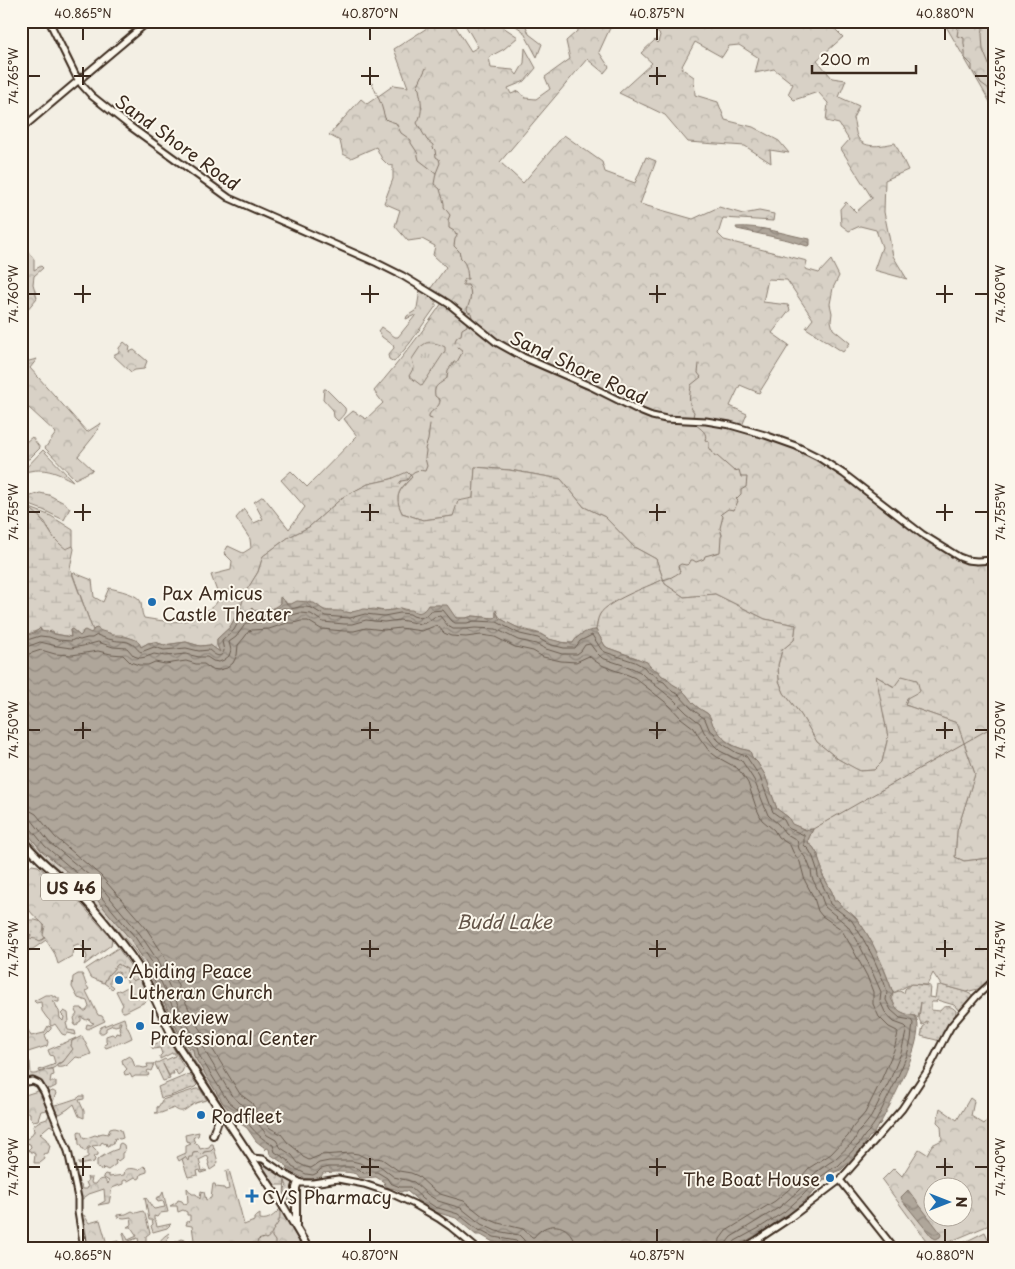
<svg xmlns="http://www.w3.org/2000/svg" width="1015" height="1269" font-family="'Playpen Sans',sans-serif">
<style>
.grass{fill:url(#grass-dots);stroke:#8a7e72}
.forest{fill:url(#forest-crowns);stroke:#8a7e72;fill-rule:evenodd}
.wetland{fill:url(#wetland-marsh);stroke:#8a7e72}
.park{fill:url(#park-tufts);stroke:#8a7e72}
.water{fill:url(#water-waves);stroke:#817468}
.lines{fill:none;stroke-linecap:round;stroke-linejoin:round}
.shore{stroke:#695c50;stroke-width:1}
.stream{stroke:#817468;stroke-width:1}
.tertiary-casing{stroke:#3b2a1e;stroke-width:9}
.primary-casing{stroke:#3b2a1e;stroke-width:10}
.tertiary{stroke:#fbf7ec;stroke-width:5}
.primary{stroke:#fbf7ec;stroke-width:6}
.ticks{fill:none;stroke:#3b2a1e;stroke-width:2}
.poi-dot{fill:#1f6fb2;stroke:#fbf7ec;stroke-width:2}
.labels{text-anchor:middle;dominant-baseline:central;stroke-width:4;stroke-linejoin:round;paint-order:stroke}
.shield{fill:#fbf7ec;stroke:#75685c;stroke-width:1}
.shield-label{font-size:16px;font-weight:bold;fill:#3b2a1e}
.street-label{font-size:18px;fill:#3b2a1e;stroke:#fbf7ec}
.poi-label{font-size:18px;fill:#3b2a1e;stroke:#fbf7ec;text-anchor:start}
.water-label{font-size:19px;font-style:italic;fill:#645549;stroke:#fbf7ec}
.neatline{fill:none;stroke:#3b2a1e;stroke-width:2}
.ticks-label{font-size:12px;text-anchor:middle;fill:#3b2a1e}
</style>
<defs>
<pattern id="grass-dots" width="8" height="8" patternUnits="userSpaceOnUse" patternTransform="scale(1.25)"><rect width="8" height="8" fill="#d8d1c6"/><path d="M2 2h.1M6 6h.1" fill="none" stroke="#bab4aa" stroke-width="1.8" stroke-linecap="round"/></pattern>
<pattern id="forest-crowns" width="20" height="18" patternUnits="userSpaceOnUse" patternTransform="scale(1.25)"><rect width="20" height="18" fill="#d8d1c6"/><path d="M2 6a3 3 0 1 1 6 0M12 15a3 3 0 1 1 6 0" fill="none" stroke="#bab4aa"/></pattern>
<pattern id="wetland-marsh" width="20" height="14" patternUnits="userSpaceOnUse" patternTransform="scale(1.25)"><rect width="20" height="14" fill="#d8d1c6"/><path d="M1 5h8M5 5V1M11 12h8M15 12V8" fill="none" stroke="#bab4aa"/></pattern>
<pattern id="park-tufts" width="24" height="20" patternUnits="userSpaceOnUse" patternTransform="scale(1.25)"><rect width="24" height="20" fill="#d8d1c6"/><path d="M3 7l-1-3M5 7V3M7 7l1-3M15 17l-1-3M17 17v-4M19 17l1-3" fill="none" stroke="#bab4aa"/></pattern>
<pattern id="water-waves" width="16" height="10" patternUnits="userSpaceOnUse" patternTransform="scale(1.25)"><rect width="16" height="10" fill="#afa69a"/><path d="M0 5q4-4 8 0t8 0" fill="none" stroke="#90877d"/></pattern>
</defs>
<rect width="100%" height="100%" fill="#f3efe4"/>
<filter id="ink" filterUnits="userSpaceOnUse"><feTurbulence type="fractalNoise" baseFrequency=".02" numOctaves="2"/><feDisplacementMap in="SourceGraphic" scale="10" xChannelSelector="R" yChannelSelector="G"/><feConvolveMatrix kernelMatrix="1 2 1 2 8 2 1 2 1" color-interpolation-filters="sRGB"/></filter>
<g filter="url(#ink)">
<path class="grass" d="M24,920H35L42,922L44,926L43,932L45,938L40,941L29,938L31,935L28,934L23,937H21V923Z
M118,964L127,969L133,980L139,978L148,996V999L145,1002L125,1012H123L121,1008L123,1005L116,991L119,990L120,991L129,986L125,977L122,978L119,977L120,973L115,971L110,981V984L113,986L114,987L112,989L104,983L108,975Z
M911,984L930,986L929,997L935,998L937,986L941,985L966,992L974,996L960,1012L954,1005L937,1000L936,1002H931V1010L940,1011C943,1005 952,1005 956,1011L955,1018L940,1041L921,1036L923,1027L927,1024L928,1022L926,1021V1023L922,1025L919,1019L921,1002L918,1018C913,1014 911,1016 906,1014C896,1011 891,1002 893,993L899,991L904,993L905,989Z
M76,1038L72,1041L71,1046L74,1048L63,1062L58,1063C56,1070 46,1069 40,1072L39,1070L53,1065L55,1063L53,1056L50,1055L48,1050Z
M164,1040H167L170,1042L184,1067L182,1072L178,1075L175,1070L173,1071L174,1074H170V1077L163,1064L170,1079L163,1081L155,1064L165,1059L166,1060L175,1056V1053H172L160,1059V1056L162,1054L160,1048L153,1049L151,1046Z
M187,1075L191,1076L197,1085L195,1087L170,1096L161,1098L158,1087Z
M196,1089H200L207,1100C203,1101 197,1102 194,1104C185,1109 183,1115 174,1108L161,1113H155L157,1112V1107L159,1106L162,1100Z
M214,1148L218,1162L216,1166L210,1170L208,1164H209L208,1160L209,1159L207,1156L199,1160L202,1171L205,1170L207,1171L201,1173L200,1170L197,1171L198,1175L188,1177L182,1159L185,1157H189L192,1153C200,1152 207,1153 214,1148Z
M259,1160L264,1162L277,1172L294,1182V1212L293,1213L291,1207L293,1209L292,1202L285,1197V1188L287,1186L285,1181V1185H275Z"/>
<path class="forest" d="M438,21H452L471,51L478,47L463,21H494L518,37L504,49L489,57L491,68L513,70L517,75L524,63L525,48L536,68L525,81L508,88L511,94L519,91L525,98L536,99L550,89L545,77L570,59L566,41L584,25L597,24L599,21H827L843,37L817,60L832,78L846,80L839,97L859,106L853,118C855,124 855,133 858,138C865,150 884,145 895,143L908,170L885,180L884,212L893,256L907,279L874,270L882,247L876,230L860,226L849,231L841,225L840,209L846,202L856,212L872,198L841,149L849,140L839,124L826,121L828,103L818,92L794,100L788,94L793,84L774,69L755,73L759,58L739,45L729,46L722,57L695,42L681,68L694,77L695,95L718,102L725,120L753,127L779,141L789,153L770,150L771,163L745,146L688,142L665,115L619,93L652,63L641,53L655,40L658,43L660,35L649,23L610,28L599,52L609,67L604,73L587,59L500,162L523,183L564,135L602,162L605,172L635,183L646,157L656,161L640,204L693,219L719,207L743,214L759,211L774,214L773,221L723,218L718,234L724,240L807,261L805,269L819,273L831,260L839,276L833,288L830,304L832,313L831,321L833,329L850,343L843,352L806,328L813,319L787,280L768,279L763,302L788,305L790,310L772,333L789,345L759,393L740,385L730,406L747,414L741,428L822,460L961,559L994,560V857L990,858L964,861L955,857L957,831L975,774L957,723L905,705L907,698L895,687L877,677L888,737L882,762L874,770L859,771L838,759L817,742L801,715L784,693L779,681L778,665L782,650L794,640L796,625L765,619L715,594L684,597L665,584L656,559L634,547L605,517L584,507L561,479L510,470L475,467L473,498L453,516L423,520L402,513C393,495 400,490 412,477L407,473L391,479L368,484L343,497L309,527L289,537L263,556L258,572L245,593L241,607L230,627L217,639V645L220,652L210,645L200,646L186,642L164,645L155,642L148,643L143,646L141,647L138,641L122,635H111L110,633H105L94,629L93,631L72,572L92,580L94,597L103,602L109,588C118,590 138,594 141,602C142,608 141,612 144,618C157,620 171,623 184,621C192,620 199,615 206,611C212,607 217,605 219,597L211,575L231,570L232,561L224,553L228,546L243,553L251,548L250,539L236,518L244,509L254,523L263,519L254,502L263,496L289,529L305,507L281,480L291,471L307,487L357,436L344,419L353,411L366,419L383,403L374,391C400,361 424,330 446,297L431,288L446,267L433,255L435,246L422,239L408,241L395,226L400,210L384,203L393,179V165L389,166L382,159L376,147L351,158L343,154L340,141L329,135L361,99L367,104L394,85L408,87L394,49Z
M509,21H524L529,34L542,44L537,57L523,31Z
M928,21H994V109L947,28Z
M21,243L34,259V270L41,266L43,268L34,276L33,284L37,298L21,317V274L25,271L24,263L21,262Z
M420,290L436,299V306L410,343L394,362L389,359L388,355L394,348L393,345L382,337L378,331L381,327L395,337H398L415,316V315L406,319L407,316L415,311L417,308Z
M124,342L130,347L129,352L134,350L147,361L144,369L135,370L131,372L113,355L119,352V348Z
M21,359L25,362L37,359L30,368L87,432L101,423L94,436L78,456L93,470L75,479L45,448L56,433L29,408L21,414Z
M324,389H326L345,408C347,413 341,417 338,421L334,417L333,410L323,399Z
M32,437L40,448L29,459H24L21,455V446Z
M43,450L73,481C55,472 45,467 25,472L23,471Z
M40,493L49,495L66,504L67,506L70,508L64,520L43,510L27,504L26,500L28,497Z
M25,506L51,516L73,530V546L66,550L53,537L45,522L37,515Z
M21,825L41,850L87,888L131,940L146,963L178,1031L189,1048L193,1049L223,1103L230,1110L227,1112L179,1037L151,977L135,951L88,895L48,860L39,851L21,828Z
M32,865L38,866L76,898L112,939L111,945L84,965L87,957L83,947L78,944L73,946L72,956L58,964L55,954L46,940L33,949L27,951L25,949H27L28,948L23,943L21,937H23L30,934L31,935L29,938L36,939L40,941L45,938L43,935L45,926C40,920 34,917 30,911C19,898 21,887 21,871Z
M118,948L139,978L133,981L127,974V969L118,964L108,975L104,983L90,977L86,969Z
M78,974H82C85,979 85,985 89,989L86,991L98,1015L102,1016L105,1021L88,1029L86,1028L87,1024L91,1025L94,1023L91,1022L89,1019L86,1020L81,1017V1021L79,1022L77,1025L75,1026L74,1024L75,1022L74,1018L77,1014L75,1011L77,1008H82L83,1011H86L89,1007L87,1001L78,998L72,987L73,977Z
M45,995H51L54,997L56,996L57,998H59V1002H57L53,1000L52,1002L55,1003L58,1010L59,1011L60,1018L63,1021L64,1017L61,1014L64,1011L68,1013L69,1021L66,1023L68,1030L75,1031L76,1035L68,1033L65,1035L62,1034L55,1024L52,1026L50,1025V1021L47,1018L42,1011L41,1002L36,1003L34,1001Z
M124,1018C125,1025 130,1030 132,1038C123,1043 115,1044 106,1048L104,1045L107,1043L106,1042V1036L112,1034L115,1036L116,1033L121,1034L119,1028L121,1022H119V1025L115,1026L113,1025L106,1028V1031L103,1033H99V1030L101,1027Z
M21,1019L22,1026L25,1031L28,1030L31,1036L44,1033L48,1026L51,1027V1029L45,1035L48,1042L47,1046L25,1053L21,1046Z
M82,1036L91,1054L81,1058L76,1057C71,1062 66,1069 57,1067V1064L63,1062L73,1049L71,1046L72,1041Z
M129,1056L132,1058L135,1067H140L144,1068L148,1067L147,1064H154L151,1071L149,1070L147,1071L149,1075L147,1076H135L132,1078L130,1074L125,1075L124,1072L127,1069L123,1064L122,1060Z
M25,1057L30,1062L31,1074C39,1075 45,1069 53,1069L54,1075L51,1076L50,1082H56V1086L50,1089L44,1088C37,1076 33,1080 21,1080V1059Z
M41,1090L48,1107L47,1110L41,1111L38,1120L33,1121L30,1118V1113L27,1112L21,1115V1094L25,1095Z
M53,1091L56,1093L53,1102V1105C59,1105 71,1100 78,1098L80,1096H84V1099L79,1100L84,1111V1118L79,1116L74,1104L68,1109L60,1114L54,1111L47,1093Z
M970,1098L974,1101L971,1116L984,1124L994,1113V1223L942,1245L928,1243L882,1180L894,1168L902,1176L919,1149L927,1154L932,1145L942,1140L941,1126L937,1122L940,1108L957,1120ZM932,1186H962V1216H932Z
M49,1115L54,1120L57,1126L54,1128L50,1125L44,1130L40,1134L46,1139L50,1146L48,1153L43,1154L45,1159L40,1163H34L35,1154L28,1150L31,1147L30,1144L26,1143L25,1140L30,1137L34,1131L33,1126L38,1122L47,1119Z
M114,1128L121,1130L123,1138L120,1139L115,1138L113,1144H109V1146H107L106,1143L105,1144L102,1142L100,1145L92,1146L98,1152V1155L93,1157L95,1159L94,1162L79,1165L78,1163H82L83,1159L88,1157V1149L91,1147H88L86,1151H84L79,1144L78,1132L79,1131L81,1132L84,1139L95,1135L98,1136L99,1134L103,1133L108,1134L110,1129Z
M199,1132L198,1136L194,1137L193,1138L195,1143L198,1144L200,1149L209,1147L211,1144H213L214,1148L211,1151L204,1152L202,1155L197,1152L193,1153L192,1157H189L188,1161L185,1157L179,1161L177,1157L186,1153V1146L191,1144L190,1142L186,1141L185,1135Z
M121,1143L124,1145L125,1151L122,1153V1158L118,1161L115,1160L116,1164L108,1170L104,1168L101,1171L100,1169L97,1168V1160C103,1156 110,1151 118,1149L119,1144Z
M144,1166L147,1169V1172L141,1174L140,1178L138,1179L135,1177L128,1181L125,1180L123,1181V1184L112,1188L109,1203L98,1205L105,1201L104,1189L89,1194L81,1200L78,1184L81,1185L82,1189H87L88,1187L86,1182L88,1181L87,1177L88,1178H92L91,1182L92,1184H96L99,1180L104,1179L108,1184L109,1181L104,1178L103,1176L105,1174L109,1175V1177L124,1175L125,1170C128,1168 134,1168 138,1170Z
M228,1169L229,1170C234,1189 240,1206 244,1225L254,1221V1218L260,1214V1219C269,1221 274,1215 280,1209L299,1241V1248H158C159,1240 163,1237 169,1233C168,1239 165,1242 166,1247L182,1239L188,1241L194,1240L192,1226L186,1225L187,1222L190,1221V1215H187V1212L183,1210L178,1212L177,1206H170L177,1202L178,1200L182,1201L184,1204L188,1203L187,1188L192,1194H196L200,1199L201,1191L204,1192L206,1200L211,1198L213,1184H215L216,1187L224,1188L225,1190L229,1189L226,1171Z
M163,1192L168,1212L160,1213L157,1217L154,1216V1219L156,1222L157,1227L171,1224L167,1228L153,1232L151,1226L153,1224L152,1220H149L145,1198V1197C149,1200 150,1206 154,1209L165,1207L163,1201L158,1202L156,1198L161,1196Z
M132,1211L136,1213L143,1211L145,1214L150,1233L146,1236V1241L144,1244L149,1246V1248H134L139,1244L138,1238L129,1241V1245H126L123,1233L124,1232L128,1240L137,1236L131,1227H127L132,1224L131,1217L124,1218L117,1217V1215L126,1214Z
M84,1215L89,1223L100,1220L107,1244L118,1241L120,1248H86L81,1216Z
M985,1232L991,1245L994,1246V1248H967L965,1242Z"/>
<path class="wetland" d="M475,467L509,470L561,479L584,507L605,517L634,547L656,559L665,584L684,597L715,594L765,619L796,625L794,640L782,650L778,665L779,681L784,693L801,715L817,742L838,759L860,771L874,770L882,762L888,737L876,676L894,687L902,676L917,680L920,691L907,698L905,705L957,723L975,774L957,831L955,857L964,861L990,858L994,857V976L978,989L966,992L941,985L933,973L927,985L911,984L893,993C886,971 870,934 855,917C849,911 842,908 837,901L834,902L832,892L822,874V869L819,861L818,855L813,847L809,844L808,840L813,829L806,830L791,824L788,817L777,809L765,775L757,762L752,757L750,751C741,749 733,746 725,740C723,738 714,727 713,725C711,720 711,718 708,714C704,711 699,709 695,705C690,701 687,694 682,690C676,685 672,686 667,678L662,676L658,671L650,667L637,658L608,648L605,646L596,630C586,632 578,634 573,643C565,643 557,642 549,639C545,637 542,634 538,633C524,629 504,626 496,612V617L494,618L473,616L466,618H456L439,605L428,606L423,612L420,613L400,608L393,610L384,611L374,609L352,612V613L346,612L344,613C338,610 331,612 325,610C318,608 314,602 307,602C299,601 294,605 287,604L285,601L280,598V604C273,611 253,612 242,611L241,607L245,593L258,572L263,556L289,537L309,527L343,497L368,484L391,479L407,472L412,477C400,489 393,495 402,513L423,520L453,516L458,501L473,498Z
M21,505C37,509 44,523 52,535C55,540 61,545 66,549L73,546L74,549L70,568L93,631L92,633L83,631V634L80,636L72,629L70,630L71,637L41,631V629L26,635H21Z"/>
<path class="park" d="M426,343C433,342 439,344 445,347V351L422,386L409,376L414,367L412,359L420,347Z"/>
<path class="water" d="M736,227C761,225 786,235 810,239V245L807,246L788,240L737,229Z
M280,597L287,604H291L297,601L307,602L309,603H314L325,611H341L344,612H346L351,613L352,612L364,609L384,611L393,610L400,608L404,610H412C419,615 424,612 428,605H447L456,618H466L473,616L494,618L496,617V610L499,618L522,630L540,634L549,639L565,643H573C577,635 587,630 596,630L605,646L608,648L647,662C652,671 656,668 662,676L667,678C672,686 676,685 682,690C687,694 690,701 695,705C699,709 704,711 708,714C711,718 711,720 713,725C714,726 723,738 725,740C732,746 741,749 750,751L752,757L757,762L765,775L777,809L788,817L792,824L806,830L813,829L808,840L809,844L813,847L818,855L819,861L822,869V874L832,892L834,901H837C842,908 849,911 855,917C872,936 884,969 893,993L891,998C897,1012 901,1013 915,1016C929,1034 890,1105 880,1124L877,1127L873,1135L869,1137L863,1147L841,1170L835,1172L822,1182L806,1200L779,1222L734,1248H563L553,1244L551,1246L546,1248H532L493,1242L481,1235H476L456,1218L429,1210L407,1191H403L401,1192L395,1189L389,1188L385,1185L384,1182L376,1177L362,1178L358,1177L356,1174C348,1171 332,1172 323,1173L321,1177C306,1183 300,1176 287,1169L286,1165L270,1154L269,1149L267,1148L265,1150L264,1147L261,1145L256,1141L247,1128L241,1124L237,1115L229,1110L223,1103L194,1056L193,1049L189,1048L178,1031L146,963L131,940L87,888L41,850L21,825V635C28,636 36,633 40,628L41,631L46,632L53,631L54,634L71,637L70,630L72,629L80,636L82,634L83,631L85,630L91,633L94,629L97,628C102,633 108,631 112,635C122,637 128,636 138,641L141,647L148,643L155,642L164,645L186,642L200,646L210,645L220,652L217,645V639L230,627L241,607L242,611L247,612L252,608L254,611C263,610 273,611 280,603Z
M908,1190L940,1232L941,1235L940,1237L936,1239L932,1237L902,1200L901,1197Z"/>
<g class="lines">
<path class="shore" d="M21,640H27L40,636L49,637L58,640L71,641L75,639L80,640L87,638H92L97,635C102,637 107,639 113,640C119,642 126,640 132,644C136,646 136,649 141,652L154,647L164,650L186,648L199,651L209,650C214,654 220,660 224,651L222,641L234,630L241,617C255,616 272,617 283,608L291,609L299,607H306L312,608L325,616L350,618L365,614L384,616L400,613L410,614L413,616L420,618L425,616L431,611L443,610L452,621L455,623H467L474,621L497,622L520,634L538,638L548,644L564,648H575L580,641L592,635L601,649L605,652L635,662L644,667L648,672L655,675L659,680L664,682L673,692L678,694L691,708L705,719L709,729L714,733L718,740L724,745L737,753L746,756L760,777L773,812L784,820L788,828L804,835V845L809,850L813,857L817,869L818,876L827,894L830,904L852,921L862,937L872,955L884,982L887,992L886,1000L891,1010L900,1018L911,1020L913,1023L911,1040L907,1055L895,1083L876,1121L869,1131L865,1135L859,1144L838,1166L833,1168L819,1178L802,1196L784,1212L759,1228L735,1241L733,1244V1248
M21,647L29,646L40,642L57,646L71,648L83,646L98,642L113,647L127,648L134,656L140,658L146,657L154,654L165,656L186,654L199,657H207L213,661L219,662L224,660L229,656L231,650L229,642L236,637L246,623L267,622L285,615H292L300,613L311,614L323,622L344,624H352L366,620L384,622L400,620L421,624L429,621L434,617L440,616L448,626L453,629H466L475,628L496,629L518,640L536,644L546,649L562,654H577L581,651L585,645L590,644L596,652L602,658L632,668L640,672L645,677L651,680L655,685L674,700L687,713L700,723L704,732L714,745L720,751L734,758L742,761L754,780L768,815L779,825L785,833L797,840L799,849L807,860L811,870L812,878L821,896L825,907L847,925L857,940L866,958L878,985L881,992L880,1001L885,1012L894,1022L905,1026L907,1028L901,1053L890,1080L871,1117L864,1126L859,1131L854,1141L834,1160L829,1163L815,1173L798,1191L780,1207L731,1237L727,1242V1248
M21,654H29L41,650L55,654L72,655L98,651L111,654L123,655L130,662L139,665H148L155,662L165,664L186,661L196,664H204L211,669L219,670L227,668L233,663L237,655L238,645L244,638L249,631L252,630L269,629L287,623H294L301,621H308L321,629L344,631H354L366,628L384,630L400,628L422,631L437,625L444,633L451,636L466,637L481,635L495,637L515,647L533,651L543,657L561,661L576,662L589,656C602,669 619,670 635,678L669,705L681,718L694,728L699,737L709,751L717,757L737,768L742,774L748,783L756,807L762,820L774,830L778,837L790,845L793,852L800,862L805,881L814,898L818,911L822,916L841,929L850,944L867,976L873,992V1004L879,1017L889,1027L897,1031L898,1033L894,1050L879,1085L865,1113L853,1127L848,1136L831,1154L809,1168L793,1186L775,1201L726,1231L720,1239L719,1248
M21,809L29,810L36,814L55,837L101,876L146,928L163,954L195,1022L201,1031L209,1040L213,1050L240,1094L252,1103L256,1112L270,1128L281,1134L288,1143L297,1150L303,1157L309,1160L321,1155L351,1153L358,1154L368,1159L376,1158L382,1159L399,1171L411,1173L418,1176L431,1188L440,1194L464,1201L484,1217L498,1223L523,1229L532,1237H534C548,1218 574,1224 575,1248
M21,816L27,817L31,819L49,842L96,881L140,934L156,958L188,1026L195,1037L203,1044L206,1053L232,1096L246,1108L251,1117L255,1120L267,1135L276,1140L281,1148L292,1155L298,1163L306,1167L311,1168L319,1163L329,1161H352L360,1163L365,1166H380L394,1177L414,1182L427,1194L438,1201L461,1208L481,1224L496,1231L519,1235L524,1240L526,1248
M21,823L27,824L45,846L91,885L135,937L151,961L183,1028L191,1042L197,1047L199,1055L227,1100C231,1104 235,1106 239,1110C242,1113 243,1118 246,1121C254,1131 261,1139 273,1145L275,1152L288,1160L292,1167L306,1174L313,1175L317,1173L321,1169L329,1167H352L359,1169L363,1173L377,1172L387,1178L390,1183L400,1187H410L423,1199L435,1207L458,1214L478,1230L483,1231L494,1237L516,1241L519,1244L520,1248"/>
<path class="stream" d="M956,21L958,30L957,36L964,38C963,45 966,51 965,58L972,65V71L975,73L981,83L988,88L989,91L994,92
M982,21L983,29L982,34L983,50L990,67L994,70
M426,68L417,87L419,89C421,100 424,112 417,123L427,140L433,145V148L435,150L436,157L439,159L440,163L436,173
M372,83L381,104L385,118L387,120L396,123L401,133L411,140V143L417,152L419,160L436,173L434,184L440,189C441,194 445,203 444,207L450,215L448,220L449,223V228L454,231L456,235L457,234V236L455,239L454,246L459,251L461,259C467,264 467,271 468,279H465L463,283V285H468C473,293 470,301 467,309L468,312L471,313L472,317
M455,343C455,339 457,336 461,335L462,329L467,326V322
M693,417L694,412C687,404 690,395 691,385L701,377L698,373L699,364
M432,419L429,418V415C432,409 440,408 440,400L435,396C433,384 440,385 447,378L448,370L454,362H457L463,351L458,347
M399,484L401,481L407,480C412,472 415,469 425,471L427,466L425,458L426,451L425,449L428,440L430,424
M596,630C597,625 597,619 600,614C608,601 646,587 662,580C669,579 674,576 680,572L678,566L681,564L686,565L689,564L691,560H693L696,562L704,559L705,556L720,552L721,537L722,535L720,528L723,516L721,514L728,509L734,510L738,501L736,499L741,494V490L746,487L747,477H741L739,470L734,471L717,456H715L709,447V442L705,440C708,433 701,429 696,425
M813,829L994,726
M284,1197L285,1179
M272,1235V1237L275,1241V1248
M254,1248L256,1247L258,1240L264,1238L266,1239C271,1236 271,1233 274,1229C279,1221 280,1222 280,1212"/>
<g class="tertiary-casing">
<path id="tertiary" d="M49,21L76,76L82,85L92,96L131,127L229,198L377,263L403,276L449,304L496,342L523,357L592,387L642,412L652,416L666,419L706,421L730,425L765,435L796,446L818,457L844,474L922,534L959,557L967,560L977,561L994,560
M21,129L79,80L149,21
M21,1083L33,1081L39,1084L44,1092L68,1151L78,1198V1212L84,1248
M252,1158L263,1159L283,1173L301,1183H313L338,1179L364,1184L388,1192L414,1204L438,1218L451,1227L476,1248
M840,1180L894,1248
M744,1248L757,1240L790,1218L840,1180L902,1109L928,1070L946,1035L951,1026L976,997L994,980"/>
</g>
<g class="primary-casing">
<path id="primary" d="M21,838C39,862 58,874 79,894C94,908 108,926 121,943C133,958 143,973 151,991C161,1010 168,1030 180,1049L282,1204L308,1248
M213,1135L218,1121L217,1107
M296,1225V1188L298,1182"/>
</g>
<use href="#tertiary" class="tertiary"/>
<use href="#primary" class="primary"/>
</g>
</g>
<path class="ticks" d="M83,28V40M370,28V40M657,28V40M945,28V40M83,67V85M370,67V85M657,67V85M28,76H40M74,76H91M361,76H379M649,76H666M975,76H988M83,285V303M370,285V303M657,285V303M945,285V303M28,294H40M74,294H91M361,294H379M649,294H666M936,294H953M975,294H988M83,504V521M370,504V521M657,504V521M945,504V521M28,512H40M74,512H91M361,512H379M649,512H666M936,512H953M975,512H988M83,722V739M370,722V739M657,722V739M945,722V739M28,730H40M74,730H91M361,730H379M649,730H666M936,730H953M975,730H988M83,940V957M370,940V957M657,940V957M945,940V957M28,949H40M74,949H91M361,949H379M649,949H666M936,949H953M975,949H988M83,1158V1176M370,1158V1176M657,1158V1176M945,1158V1176M28,1167H40M74,1167H91M361,1167H379M649,1167H666M936,1167H953M975,1167H988M83,1229V1242M370,1229V1242M657,1229V1242M945,1229V1242"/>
<g class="poi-dot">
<circle cx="152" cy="602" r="5"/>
<circle cx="119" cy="980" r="5"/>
<circle cx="140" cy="1026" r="5"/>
<circle cx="201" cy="1115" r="5"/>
<circle cx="830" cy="1178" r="5"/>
<path d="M249.5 1188.5h5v5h5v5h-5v5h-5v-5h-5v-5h5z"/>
</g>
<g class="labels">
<rect class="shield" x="41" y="873.5" width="60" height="27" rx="4"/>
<g class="shield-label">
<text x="71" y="887">US 46</text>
</g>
<g class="street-label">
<text transform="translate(178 142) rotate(36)">Sand Shore Road</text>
<text transform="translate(579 367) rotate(25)">Sand Shore Road</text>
</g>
<g class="poi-label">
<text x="162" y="592">Pax Amicus<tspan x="162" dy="21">Castle Theater</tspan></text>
<text x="129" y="970">Abiding Peace<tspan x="129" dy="21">Lutheran Church</tspan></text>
<text x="150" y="1016">Lakeview<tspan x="150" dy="21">Professional Center</tspan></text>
<text x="211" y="1115">Rodfleet</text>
<text x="820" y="1178" text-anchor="end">The Boat House</text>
<text x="262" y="1196">CVS Pharmacy</text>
</g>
<g class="water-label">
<text x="504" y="921">Budd Lake</text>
</g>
</g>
<rect width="1015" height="1269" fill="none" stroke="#fbf7ec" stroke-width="55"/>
<g transform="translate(948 1202) rotate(90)"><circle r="24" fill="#fbf7ec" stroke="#aea59a"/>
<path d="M0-4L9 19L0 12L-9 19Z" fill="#1f6fb2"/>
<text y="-8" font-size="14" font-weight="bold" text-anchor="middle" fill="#3b2a1e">N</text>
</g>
<path d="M812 65v8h104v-8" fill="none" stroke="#3b2a1e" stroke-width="2.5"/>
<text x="820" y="65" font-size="15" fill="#3b2a1e" stroke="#fbf7ec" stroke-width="4" paint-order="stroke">200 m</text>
<rect x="28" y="28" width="960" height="1214" class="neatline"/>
<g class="ticks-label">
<text x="83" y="18">40.865°N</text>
<text x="370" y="18">40.870°N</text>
<text x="657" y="18">40.875°N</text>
<text x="945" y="18">40.880°N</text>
<text transform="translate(1001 76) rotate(-90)" y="4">74.765°W</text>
<text transform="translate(14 76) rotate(-90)" y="4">74.765°W</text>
<text transform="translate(1001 294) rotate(-90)" y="4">74.760°W</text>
<text transform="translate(14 294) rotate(-90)" y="4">74.760°W</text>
<text transform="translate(1001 512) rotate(-90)" y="4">74.755°W</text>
<text transform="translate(14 512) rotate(-90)" y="4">74.755°W</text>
<text transform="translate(1001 730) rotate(-90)" y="4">74.750°W</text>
<text transform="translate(14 730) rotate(-90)" y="4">74.750°W</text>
<text transform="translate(1001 949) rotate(-90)" y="4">74.745°W</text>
<text transform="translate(14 949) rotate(-90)" y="4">74.745°W</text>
<text transform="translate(1001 1167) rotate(-90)" y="4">74.740°W</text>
<text transform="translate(14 1167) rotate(-90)" y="4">74.740°W</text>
<text x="83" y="1260">40.865°N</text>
<text x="370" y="1260">40.870°N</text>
<text x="657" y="1260">40.875°N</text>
<text x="945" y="1260">40.880°N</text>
</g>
</svg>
